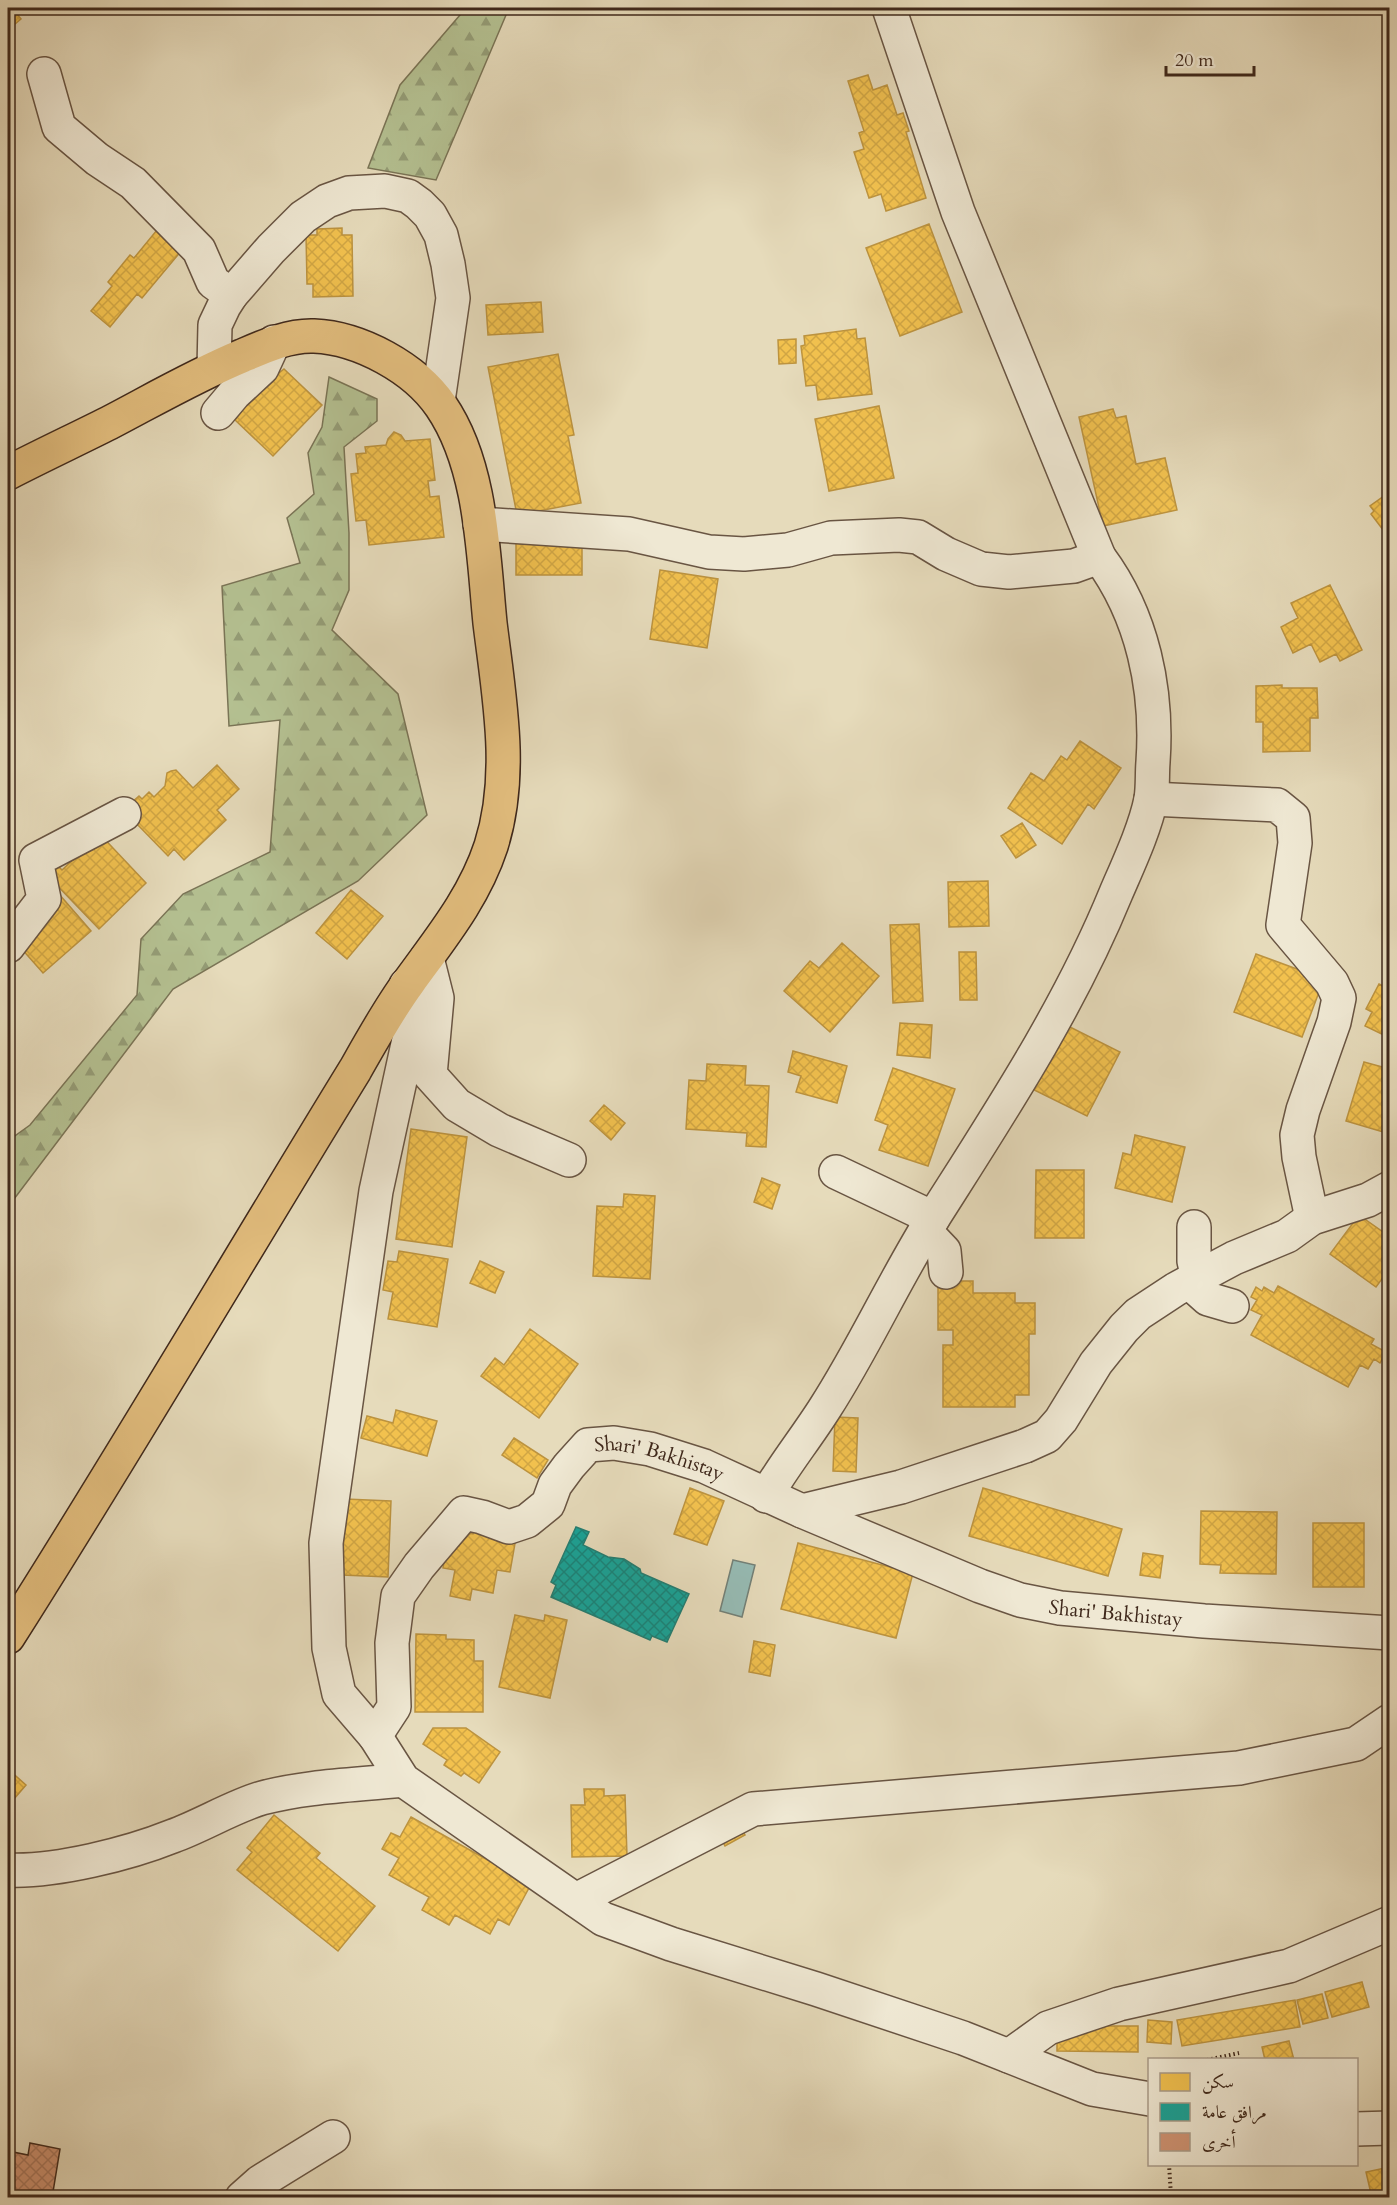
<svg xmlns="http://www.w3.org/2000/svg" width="1397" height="2205" font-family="Cardo,Amiri,serif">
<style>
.forest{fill:url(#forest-firs);stroke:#7a7456;stroke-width:1.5}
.water{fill:#96bbb4;stroke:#738077;stroke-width:1.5}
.homes{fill:url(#homes-cross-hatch);stroke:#bc933f;stroke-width:1.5}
.public{fill:url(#public-cross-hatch);stroke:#237e72;stroke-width:1.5}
.building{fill:url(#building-cross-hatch);stroke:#3f281b;stroke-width:1.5}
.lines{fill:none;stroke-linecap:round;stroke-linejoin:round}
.minor-casing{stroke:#695543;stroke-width:36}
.major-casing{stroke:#3f281b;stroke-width:36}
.path{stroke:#3f281b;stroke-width:4;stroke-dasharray:1.5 3;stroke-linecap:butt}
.minor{stroke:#efe8d3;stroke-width:33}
.major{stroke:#e3be7e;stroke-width:33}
.labels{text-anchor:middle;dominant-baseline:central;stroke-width:6;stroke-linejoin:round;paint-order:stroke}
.street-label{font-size:20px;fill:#3f281b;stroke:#efe8d3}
</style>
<defs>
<pattern id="forest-firs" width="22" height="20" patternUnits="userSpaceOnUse" patternTransform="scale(1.5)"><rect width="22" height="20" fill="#b4c091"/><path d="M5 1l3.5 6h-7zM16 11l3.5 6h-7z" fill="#949c76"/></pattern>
<pattern id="homes-cross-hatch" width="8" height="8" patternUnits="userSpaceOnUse" patternTransform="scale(1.5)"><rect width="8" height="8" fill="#f2c14e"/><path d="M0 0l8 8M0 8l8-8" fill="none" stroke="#d1a644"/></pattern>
<pattern id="public-cross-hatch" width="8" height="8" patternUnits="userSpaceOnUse" patternTransform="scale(1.5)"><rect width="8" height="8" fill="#17a398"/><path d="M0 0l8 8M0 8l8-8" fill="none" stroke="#16857b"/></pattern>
<pattern id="building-cross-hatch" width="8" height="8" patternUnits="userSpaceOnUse" patternTransform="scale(1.5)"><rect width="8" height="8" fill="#ce9272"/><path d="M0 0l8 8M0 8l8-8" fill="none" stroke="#a9775d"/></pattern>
</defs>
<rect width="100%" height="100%" fill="#e6dbbb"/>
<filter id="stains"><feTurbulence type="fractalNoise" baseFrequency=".00333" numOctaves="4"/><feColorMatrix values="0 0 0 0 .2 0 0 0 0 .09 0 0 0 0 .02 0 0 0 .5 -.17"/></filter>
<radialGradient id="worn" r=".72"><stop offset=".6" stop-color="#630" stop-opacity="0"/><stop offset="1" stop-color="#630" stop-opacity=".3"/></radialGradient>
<path class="forest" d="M466,8H509L436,180L368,168L400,85Z
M329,377L377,399V421L344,447L349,533V590L332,630L398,694L427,815L358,881L173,989L8,1207V1141L30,1125L137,995L141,939L183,894L270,852L280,720L229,726L222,586L300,563L287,518L314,494L308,453L322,427Z"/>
<path class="water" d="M733,1560L755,1565L742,1617L720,1611Z"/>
<path class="homes" d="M8,8H12L21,19L8,30Z
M868,75L873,90L887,85L897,115L903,113L909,131L906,132L926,198L886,211L881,194L869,198L854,152L864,149L859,133L864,131L848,81Z
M929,224L962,312L900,336L866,248Z
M342,228V235H352L353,296L313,297V284H307L306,235H317V229Z
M157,230L182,250L142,298L137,294L110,327L91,311L112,286L108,282L130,255L134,258Z
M541,302L543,332L488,335L486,305Z
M856,329L857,339L865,338L872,394L818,400L816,385L806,386L801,346L805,345L804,336Z
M796,339V363L779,364L778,340Z
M558,354L574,435L568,436L581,503L517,515L488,367Z
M284,369L322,405L273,456L235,420L259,389Z
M879,406L894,478L829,491L815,419Z
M1113,409L1116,418L1126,416L1136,464L1165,458L1177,510L1103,526L1079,417Z
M394,432L401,435L405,441L430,439L435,480L428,481L430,497L439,496L444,537L369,545L366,520L356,521L351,474L358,473L356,454L366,453L365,447L386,445L388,439Z
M1384,496L1390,502V539L1371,514L1374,511L1370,506Z
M582,535V575H516V536Z
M660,570L718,579L707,648L650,639Z
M1330,585L1362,650L1340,661L1336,654L1320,662L1311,644L1293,653L1281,627L1298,618L1291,603Z
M1282,685V688H1317L1318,718H1310V751L1263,752V722H1256V686Z
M1080,741L1121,768L1094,809L1088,804L1062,844L1008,808L1031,773L1044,781L1061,756L1067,760Z
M217,765L239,789L217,810L226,820L184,860L174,849L168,856L134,821L141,814L131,803L139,796L142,799L149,792L154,797L165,786L167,773L171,771L176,770L193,788Z
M1022,823L1036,845L1016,858L1001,836Z
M95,829L146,883L99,929L47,875L57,865L62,870L79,854Z
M988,881L989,926L949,927L948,882Z
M351,890L383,916L347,959L316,933Z
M59,894L91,931L43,973L20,947Z
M919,924L923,1001L893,1003L890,925Z
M842,943L879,976L830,1032L784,991L810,961L819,968Z
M959,952H976L977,1000H960Z
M1256,954L1324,979L1302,1037L1234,1012Z
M1379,984L1390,989V1038L1365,1026L1372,1012L1366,1009Z
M1058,1021L1120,1052L1087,1116L1026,1086Z
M900,1023L932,1025L930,1058L897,1055Z
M793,1051L847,1066L837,1103L796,1092L801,1076L788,1072Z
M1364,1062L1390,1069V1134L1346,1121Z
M707,1064L746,1066L745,1085L769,1086L766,1147L746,1146L747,1133L686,1129L689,1080L706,1081Z
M893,1068L955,1089L928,1166L879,1150L888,1125L875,1120Z
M604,1105L625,1123L611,1140L590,1121Z
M411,1129L467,1137L452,1247L396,1239Z
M1135,1135L1185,1147L1172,1202L1115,1188L1123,1153L1131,1155Z
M1036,1170H1084V1238H1035Z
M762,1178L780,1185L772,1209L754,1202Z
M624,1194L655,1196L650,1279L593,1276L597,1206L623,1207Z
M1359,1215L1390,1237V1268L1376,1287L1330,1254Z
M399,1251L448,1259L437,1327L388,1319L393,1292L383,1290L388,1261L397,1262Z
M480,1261L504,1272L495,1293L470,1283Z
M938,1281H973V1293H1015V1303H1035V1334H1029V1395H1015V1407H943V1345H953V1330H938Z
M1278,1286L1374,1339L1371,1344L1386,1352L1380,1363L1374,1359L1368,1369L1360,1365L1348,1387L1251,1335L1262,1315L1251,1310L1257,1300L1251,1297L1256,1287L1262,1291L1264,1287L1274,1293Z
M530,1329L578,1364L539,1418L481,1376L495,1358L504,1365Z
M396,1410L437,1421L427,1456L361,1438L367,1416L393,1423Z
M835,1417L858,1418L856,1472L833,1471Z
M514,1438L548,1460L537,1478L502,1455Z
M1387,1486H1390V1555H1387Z
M690,1488L724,1501L707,1545L674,1534Z
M983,1488L1122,1529L1108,1576L969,1536Z
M345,1499L391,1501L388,1577L342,1575Z
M1201,1511L1277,1512L1276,1574L1220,1573L1221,1565L1200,1564Z
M1313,1523H1364V1587H1313Z
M475,1524L517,1532L510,1572L497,1570L493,1593L472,1589L470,1600L450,1596L455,1570L443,1568L447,1544L459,1546L461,1532L473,1534Z
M798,1543L913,1573L896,1638L781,1609Z
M1143,1553L1163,1556L1160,1578L1140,1575Z
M515,1615L544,1621L545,1615L567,1620L550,1698L499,1687Z
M416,1634L446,1635V1639L474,1640V1661H483V1712H415Z
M754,1641L775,1645L770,1676L749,1672Z
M433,1728H466L500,1752L479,1783L464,1773L461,1776L444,1765L447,1760L423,1744Z
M8,1769L26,1785L8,1806Z
M584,1789H604V1796L625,1795L627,1856L572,1857L571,1805H585Z
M274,1815L320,1853L316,1858L375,1906L338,1951L237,1870L252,1852L247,1848Z
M411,1817L493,1863L530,1886L509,1925L498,1919L490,1934L455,1915L449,1925L422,1910L429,1897L389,1875L399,1858L382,1849L391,1833L400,1837Z
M740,1826L745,1835L725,1846L720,1836Z
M1362,1982L1369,2007L1332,2017L1325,1992Z
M1322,1994L1328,2018L1303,2024L1297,2000Z
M1295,2000L1300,2027L1182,2046L1177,2020Z
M1148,2020L1172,2022L1171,2044L1147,2042Z
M1057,2026H1138V2052L1057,2051Z
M1289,2041L1294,2060H1265L1262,2047Z
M1390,2167V2198H1372L1366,2172Z"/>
<path class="public" d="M576,1527L589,1532L583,1545L608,1557L624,1559L640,1569L641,1573L689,1594L667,1642L652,1636L650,1640L551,1597L556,1585L551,1582Z"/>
<path class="building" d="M30,2143L60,2149L52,2198H8V2151L28,2155Z"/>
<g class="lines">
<g class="minor-casing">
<g id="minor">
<path d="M44,74L59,127L97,159L133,183L199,250L213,282L231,295"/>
<path d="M214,368L215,325L224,306L231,295L271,249L303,217L327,201L349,193L385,191L408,196L419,204L430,215L441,235L448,264L453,298L438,401"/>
<path d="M218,413L234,394L262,368L274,342"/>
<path d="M480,524L629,534L709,552L744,554L788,550L831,538L899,535L918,537L946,554L981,569L1009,572L1074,566L1099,557"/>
<path d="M1151,799L1277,805L1293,818L1295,843L1283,925L1332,983L1339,998L1334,1022L1303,1110L1297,1135L1299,1157L1312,1218"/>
<path d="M8,946L44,899L36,860L124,814"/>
<path d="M427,958L437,998L430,1075L457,1105L499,1130L569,1160"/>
<path id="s1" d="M406,985L411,1030L376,1191L326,1543L329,1648L339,1694L375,1736L394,1707L392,1643L398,1596L419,1566L464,1513L482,1517L509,1527L527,1521L548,1504L555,1485L569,1466L588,1445L614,1443L650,1449L704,1466L802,1511L980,1586L1020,1600L1060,1608L1204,1621L1390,1633"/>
<path d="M836,1172L933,1218"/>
<path d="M1194,1227V1261L1198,1278"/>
<path d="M925,1231L944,1251L946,1272"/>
<path d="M1189,1282L1208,1299L1232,1306"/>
<path d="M766,1496C784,1465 806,1438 825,1408C865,1346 895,1278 935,1215C1001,1111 1069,1008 1116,893C1128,865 1145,829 1151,799C1153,787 1152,774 1153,762C1158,690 1143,616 1099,557L958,212L889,8"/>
<path d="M802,1511L901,1487L1025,1446L1047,1436L1061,1420L1096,1363L1124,1328L1138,1314L1176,1289L1234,1258L1287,1236L1312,1218L1368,1200L1390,1188"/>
<path d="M375,1736L403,1780L603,1919L671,1944L816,1989L963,2038L1092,2089L1150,2099"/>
<path d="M8,1870C56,1872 128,1854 173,1836C201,1826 234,1806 262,1798C307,1786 357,1785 403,1780"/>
<path d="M576,1900L753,1809L1239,1768L1356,1744L1390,1721"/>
<path d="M1009,2056L1048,2028L1119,2004L1289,1966L1390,1923"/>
<path d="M1356,2129L1390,2128"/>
<path d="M242,2198L260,2182L333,2137"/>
</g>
</g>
<g class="major-casing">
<path id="major" d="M8,473C41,456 75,440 109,423C153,400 196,375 242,356C265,346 289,335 314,336C360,338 415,368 441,406C482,466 483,553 490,623C499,697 514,774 491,846C474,898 440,939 409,982C389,1009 372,1040 355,1070C239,1259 127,1450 8,1637"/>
</g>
<path class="path" d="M1207,2060L1239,2053
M1169,2164L1171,2196"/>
<use href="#minor" class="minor"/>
<use href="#major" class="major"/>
</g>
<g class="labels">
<g class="street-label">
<text stroke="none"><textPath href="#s1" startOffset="1264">Shari' Bakhistay</textPath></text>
<text stroke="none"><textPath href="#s1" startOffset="1750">Shari' Bakhistay</textPath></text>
</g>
</g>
<rect width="1397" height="2205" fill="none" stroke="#e6dbbb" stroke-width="30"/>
<rect x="9" y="9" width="1379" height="2187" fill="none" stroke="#3f281b" stroke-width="3"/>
<rect x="15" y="15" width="1367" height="2175" fill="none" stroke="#3f281b" stroke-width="1.5"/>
<rect x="1148" y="2058" width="210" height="108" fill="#efe8d3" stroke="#a99b89" stroke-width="1.5"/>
<rect x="1160" y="2073" width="30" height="18" fill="#f2c14e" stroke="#a99b89" stroke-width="1.5"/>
<text x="1202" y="2088" font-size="18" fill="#3f281b">سكن</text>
<rect x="1160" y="2103" width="30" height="18" fill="#17a398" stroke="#a99b89" stroke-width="1.5"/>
<text x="1202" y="2118" font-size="18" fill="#3f281b">مرافق عامة</text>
<rect x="1160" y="2133" width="30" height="18" fill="#ce9272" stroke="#a99b89" stroke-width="1.5"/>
<text x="1202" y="2148" font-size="18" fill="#3f281b">أخرى</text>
<path d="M1166 66v9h88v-9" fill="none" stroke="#3f281b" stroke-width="3"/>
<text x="1175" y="66" font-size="18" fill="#3f281b" stroke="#efe8d3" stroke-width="4.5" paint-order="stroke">20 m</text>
<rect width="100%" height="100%" filter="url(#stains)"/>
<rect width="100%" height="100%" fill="url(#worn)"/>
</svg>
